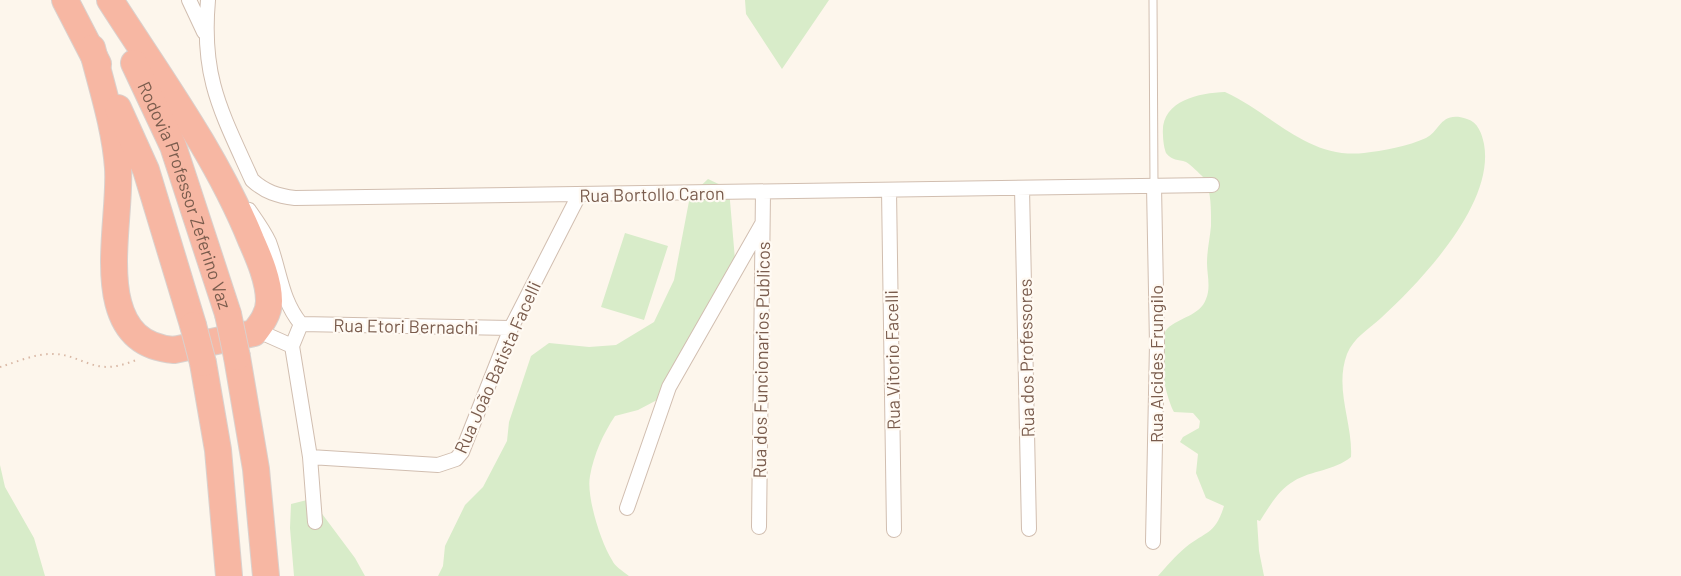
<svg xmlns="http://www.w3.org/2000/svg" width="1681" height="576" font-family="Barlow,sans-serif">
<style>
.green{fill:#d8ecc9}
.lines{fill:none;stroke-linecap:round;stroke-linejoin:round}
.service-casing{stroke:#d1beb0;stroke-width:9}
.minor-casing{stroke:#d1beb0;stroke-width:16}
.motorway-casing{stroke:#dad1cd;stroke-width:28}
.path{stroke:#d9b8a5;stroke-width:2;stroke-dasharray:1.5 4.5;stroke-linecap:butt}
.service{stroke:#fff;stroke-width:7}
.minor{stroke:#fff;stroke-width:14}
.motorway{stroke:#f7b7a3;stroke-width:26}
.motorway-bridge-casing{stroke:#dad1cd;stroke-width:28;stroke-linecap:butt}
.motorway-bridge{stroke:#f7b7a3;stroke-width:26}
.labels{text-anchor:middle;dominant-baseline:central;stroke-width:4.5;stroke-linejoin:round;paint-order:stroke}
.street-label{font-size:18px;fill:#7a5c4d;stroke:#fffaf3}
</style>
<rect width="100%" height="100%" fill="#fdf6ec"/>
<path class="green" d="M745,0H829L782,69L746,14Z
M1225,92C1273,114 1307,159 1364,153C1382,151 1409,146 1426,138C1440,132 1440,110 1467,119C1478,122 1482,134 1484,144C1495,204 1421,281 1381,318C1368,330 1354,337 1347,354C1334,389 1353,423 1351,457C1334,471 1312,470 1294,481C1279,489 1269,507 1260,521L1257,520L1259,551L1264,576H1158C1167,566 1175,556 1186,547C1206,531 1215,535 1224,506L1206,498L1196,473L1198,454L1180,442L1183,437L1199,428L1200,421L1193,413L1174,412C1165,396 1154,343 1167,329C1179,317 1200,316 1206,299C1211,287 1207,275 1207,263C1207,250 1210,238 1211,226C1211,212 1212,189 1203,177C1199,173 1191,165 1186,162C1178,159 1172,161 1166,153C1164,148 1163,140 1163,135C1160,101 1198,93 1225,92Z
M708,179L729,189L737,283L719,300L677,359L657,400L638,410L615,416C603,434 594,454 590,476C586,496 601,543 612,560C615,567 623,571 629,576H438L443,566L445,546L465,505L483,487L507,441L509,422L531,356L549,343L589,347L616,345L654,322L674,280L690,196Z
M625,233L668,246L644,320L601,307Z
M0,465L5,487L34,538L45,576H0Z
M311,499L355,558L365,576H294L290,528L291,504Z"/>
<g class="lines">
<g class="service-casing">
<path id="service" d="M1153,0L1154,186"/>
</g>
<g class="minor-casing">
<path id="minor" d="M189,0L204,32
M208,0C201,78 221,111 252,180C265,192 278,196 295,198L1212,185
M1022,188L1029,529
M889,190L894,530
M249,210C256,220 264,231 269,242C280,271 281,300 301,324
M301,324L511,328
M301,324L292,346L310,457L315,522
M254,333L265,334L292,346
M310,457L438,465L456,459L462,452L511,328L579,195
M627,508L669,387L762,224
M759,527L763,192
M1153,542L1157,344L1154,186"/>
</g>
<g class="motorway-casing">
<g id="motorway">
<path d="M65,0L98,64"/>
<path d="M92,48C102,88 115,127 118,168C122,225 86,343 174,350L254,333C261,324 269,314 269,301C269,281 259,258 251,240C216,154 160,78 110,0"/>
<path id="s1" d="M134,63L173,146L228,314"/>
<path d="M118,108L146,170L193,325"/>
<path d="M237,357L256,469L266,576"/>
<path d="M203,363L218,450L229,576"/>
</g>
</g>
<path class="path" d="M0,367C17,362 36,353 54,354C70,354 83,363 98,366C112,369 126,364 139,359"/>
<use href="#service" class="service"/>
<use href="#minor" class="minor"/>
<use href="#motorway" class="motorway"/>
<g class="motorway-bridge-casing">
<path id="motorway-bridge" d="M228,314L237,357
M193,325L203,363"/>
</g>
<use href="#motorway-bridge" class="motorway-bridge"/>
</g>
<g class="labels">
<g class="street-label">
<text transform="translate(652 194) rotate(-1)">Rua Bortollo Caron</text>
<text stroke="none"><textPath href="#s1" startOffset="142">Rodovia Professor Zeferino Vaz</textPath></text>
<text transform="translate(406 326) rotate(1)">Rua Etori Bernachi</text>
<text transform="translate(1026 358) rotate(-91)">Rua dos Professores</text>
<text transform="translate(761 360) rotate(-89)">Rua dos Funcionarios Publicos</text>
<text transform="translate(892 360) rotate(-91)">Rua Vitorio Facelli</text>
<text transform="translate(1156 364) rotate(-90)">Rua Alcides Frungilo</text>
<text transform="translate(497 367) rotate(-66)">Rua João Batista Facelli</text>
</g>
</g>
</svg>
